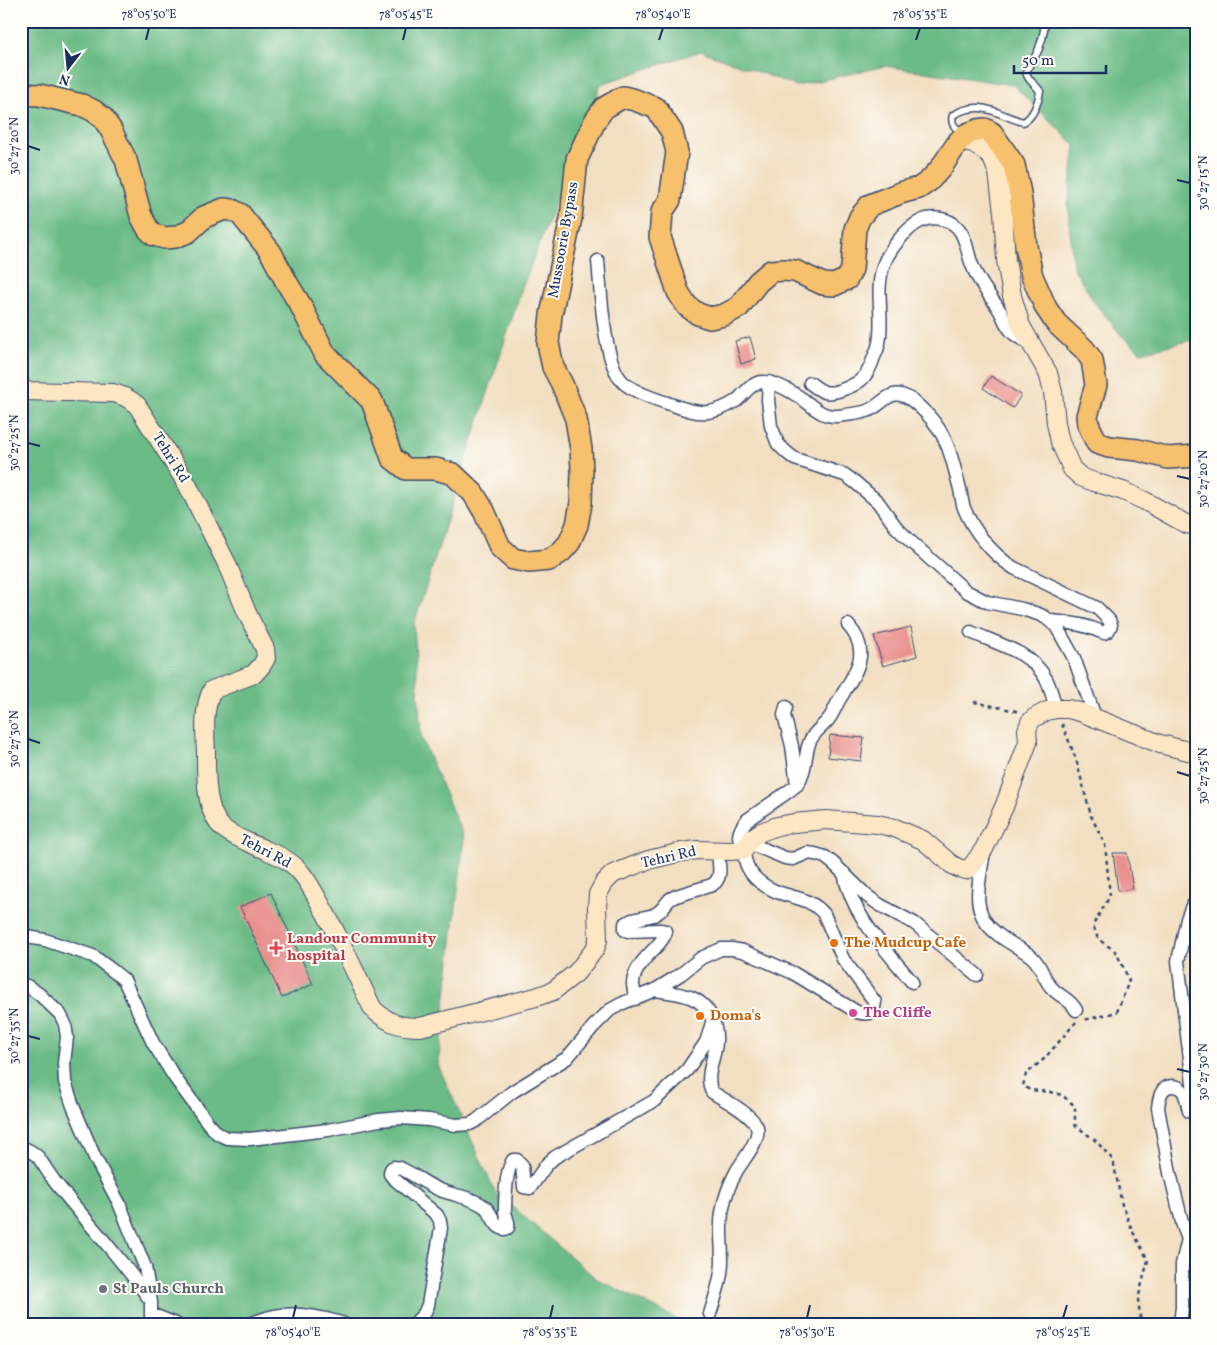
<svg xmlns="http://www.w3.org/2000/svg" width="1217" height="1345" font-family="Vollkorn,serif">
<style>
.forest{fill:#6bbb86;stroke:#437572}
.building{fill:#e9918f}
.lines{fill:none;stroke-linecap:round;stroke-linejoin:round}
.lane-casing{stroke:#3b496d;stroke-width:9}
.street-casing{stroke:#3b496d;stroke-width:15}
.secondary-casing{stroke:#3b496d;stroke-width:20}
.highway-casing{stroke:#3b496d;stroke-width:24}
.path{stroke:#3b496d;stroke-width:2.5;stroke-dasharray:4 4;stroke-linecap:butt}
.lane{stroke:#fff;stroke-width:6}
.street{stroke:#fff;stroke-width:12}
.secondary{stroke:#fce6c4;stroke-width:18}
.highway{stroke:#f7c06c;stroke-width:21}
.ticks{fill:none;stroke:#1b2f5e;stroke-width:2}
.food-dot{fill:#e8710a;stroke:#fdfcf7;stroke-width:2}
.health-dot{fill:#e0444e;stroke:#fdfcf7;stroke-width:2}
.hotel-dot{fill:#d1479c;stroke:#fdfcf7;stroke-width:2}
.worship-dot{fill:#6b7280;stroke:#fdfcf7;stroke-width:2}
.labels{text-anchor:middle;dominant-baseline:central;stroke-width:4;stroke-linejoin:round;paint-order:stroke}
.street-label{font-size:15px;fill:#1b2f5e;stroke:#fdfcf7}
.health-label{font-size:15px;font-weight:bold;fill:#be3a42;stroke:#fdfcf7;text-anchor:start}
.food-label{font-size:15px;font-weight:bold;fill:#c56008;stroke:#fdfcf7;text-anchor:start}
.hotel-label{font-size:15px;font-weight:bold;fill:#b23c85;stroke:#fdfcf7;text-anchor:start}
.worship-label{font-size:15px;font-weight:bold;fill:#5b616d;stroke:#fdfcf7;text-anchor:start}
.neatline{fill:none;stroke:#1b2f5e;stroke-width:2}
.ticks-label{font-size:12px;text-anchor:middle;fill:#1b2f5e}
</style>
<rect width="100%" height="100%" fill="#fdfcf7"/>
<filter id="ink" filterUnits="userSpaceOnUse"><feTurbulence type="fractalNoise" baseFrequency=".02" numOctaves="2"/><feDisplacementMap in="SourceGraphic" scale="10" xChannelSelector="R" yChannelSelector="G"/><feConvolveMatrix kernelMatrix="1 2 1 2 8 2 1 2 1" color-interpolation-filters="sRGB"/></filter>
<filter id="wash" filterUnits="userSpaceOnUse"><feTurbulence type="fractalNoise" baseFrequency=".0096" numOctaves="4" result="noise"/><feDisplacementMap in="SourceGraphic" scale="20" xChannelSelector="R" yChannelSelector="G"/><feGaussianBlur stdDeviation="1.12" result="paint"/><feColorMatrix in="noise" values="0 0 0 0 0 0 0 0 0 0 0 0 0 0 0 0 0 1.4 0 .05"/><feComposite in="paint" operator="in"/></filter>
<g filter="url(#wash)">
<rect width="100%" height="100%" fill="#f2dec0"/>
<path class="forest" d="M21,21H1196V339L1141,352L1120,334L1094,302L1073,267L1068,206L1075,145L1013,85L885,66L796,86L701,51L601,84L522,288L479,420L414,624L421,737L464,838L438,1065L495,1192L597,1279L687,1324H21Z"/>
<g id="blocks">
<path class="building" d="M750,337L756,359L741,364L735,341Z
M991,376L1021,395L1013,408L983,388Z
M911,627L917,656L883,666L874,636Z
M830,735L864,738L861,761L828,757Z
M1113,853H1127L1133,889L1118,891Z
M271,893L313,984L282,998L240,907Z"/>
</g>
</g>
<g filter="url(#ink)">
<use href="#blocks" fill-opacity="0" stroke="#3b496d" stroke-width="1"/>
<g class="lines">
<g class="lane-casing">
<path id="lane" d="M964,132C956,129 950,125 953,115C981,99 996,114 1023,122C1033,118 1039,101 1040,91C1036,85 1029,81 1027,75C1025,68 1032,62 1035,57C1041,46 1044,34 1045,21"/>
</g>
<g class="street-casing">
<path id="street" d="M598,261C601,290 603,363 623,382C632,391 652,398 664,402C677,406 694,414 708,412C717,411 728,406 736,401C745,394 751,382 763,382C776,382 790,391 801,398C813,406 821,417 837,416C846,415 858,414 867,411C884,405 889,386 910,399C916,403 922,409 927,414C949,437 952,460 960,489C961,495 962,502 964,508C973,531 993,555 1014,568L1097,608L1109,620L1111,625L1108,631L1104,633C1087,625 1070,622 1051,621
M769,382L768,400L771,426L778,444L786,452L795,459L845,475L856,483L878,502L896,527L910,541L966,591L987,602L1022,609L1038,614L1045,617L1056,626L1074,658L1095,717
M810,383C824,394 828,395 844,389C863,382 868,375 874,357C876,353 878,348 879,343C884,318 875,291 883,267C887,252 906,228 921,221C932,216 948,218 957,227C966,236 967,251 971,262C977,281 990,295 1000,311C1003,316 1005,323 1009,328C1014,336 1022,339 1030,343
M848,625C872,652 856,671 841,697C836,704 834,713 828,720C822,727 814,732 810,741C804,755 807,771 797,784C793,789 787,792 782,796C770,804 759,812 747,820C743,825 739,830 739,837L749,843L785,858L793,859L807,853L815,854L825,857L834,864L867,896L880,905L914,923L977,975
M971,632C997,644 1032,652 1046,679C1051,688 1053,699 1056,709
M786,707L784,715L792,746L797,785
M984,852C979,885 968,914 1000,936C1010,944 1023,949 1032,957C1042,966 1043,978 1051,987C1059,997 1069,997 1076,1010
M844,873C851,914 886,950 912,982
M21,936L45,940L93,956L113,971L124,980L153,1043L175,1078L208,1123L218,1134L227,1138L250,1139L285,1135L328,1130L379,1120L401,1118L429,1120L456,1125L470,1124L476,1121L512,1092L567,1058L593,1027L610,1010L623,1003L655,990L681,974L701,958L721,949H732L743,951L793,973L857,1012C867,1015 874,1015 875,1002L843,959L824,914C809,897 794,899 775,891C757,883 744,870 744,850
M21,984L27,986L39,994L60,1014L65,1024L67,1037L64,1063L65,1082L73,1106L95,1158L119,1203L145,1267L151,1302V1324
M655,990C667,992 679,993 690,997C713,1006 720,1032 714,1054C711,1066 706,1080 712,1092C724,1100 751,1113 757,1127C761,1140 742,1161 736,1172C726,1191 720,1209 721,1231C721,1241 722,1251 722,1261C722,1279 715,1297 710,1314
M635,999C635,994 633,988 633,983C634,969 646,957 656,947C660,942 665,938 666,931L660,930L628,931L625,930V924L632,920L654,915L660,911L670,899L676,896L712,885C724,878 718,863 718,851
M21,1147C27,1149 33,1152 38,1157C44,1165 49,1174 55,1182C86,1221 120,1257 148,1297
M151,1314L176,1324
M250,1324C260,1320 270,1316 281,1315C300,1313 326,1318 344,1324
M414,1324L424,1314L428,1305L441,1228L440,1221L437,1215L393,1178L390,1174C390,1165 396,1166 402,1169C415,1175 427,1185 440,1190C455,1196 472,1197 485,1207C493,1214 494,1228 505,1229C506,1229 508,1228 508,1227C510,1223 505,1216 505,1211C505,1199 506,1170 513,1160H517L522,1165L524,1187L530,1188L547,1164L555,1157L654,1101L687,1070L706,1042L709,1033L713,1019
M1180,1324L1182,1307V1264L1188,1239L1183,1226L1170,1173L1158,1108C1159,1098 1161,1086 1172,1086C1177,1086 1180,1087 1183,1091C1187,1097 1187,1104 1189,1111L1193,1113L1196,1108L1178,961L1187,919L1192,906L1196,902"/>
</g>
<g class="secondary-casing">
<path id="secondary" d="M959,141L973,144L983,150L992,158L998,173L1003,212L1006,260L1012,296L1021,326L1048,373L1053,392L1056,423L1060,442L1072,469L1081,477L1094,482L1123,491L1145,501L1186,524L1196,526
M21,391L113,393C123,395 129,398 137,405L187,484L226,562L247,613L265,649L266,658L262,665L254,674L212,690C203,709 205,732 206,753C206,775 205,814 224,829C237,839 253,844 268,851C281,856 294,863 302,874C310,884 316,896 322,907C341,940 356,975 373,1009C388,1023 399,1027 420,1027L536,997L553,991L576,973L595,949L598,940L597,908L598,894L604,883L613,874L648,860L682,852L697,850L730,851L744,850L752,838L761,832L777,826L794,823L826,820L878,824L895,828L923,840L951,864L958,868L966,870L971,867L984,849L1004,807L1028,742L1027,730L1030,722L1034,718L1047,711L1056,709H1068L1080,712L1160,744L1196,753"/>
</g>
<g class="highway-casing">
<path id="highway" d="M21,94L39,95L82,105L94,111L103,118L111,130L126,160L141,216L148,229L154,235L165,238L175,237L188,232L204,217L224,209L232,210L240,214L270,251L287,283L301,306L325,354L372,401L392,458L406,469H436L453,474L473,493L484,511L500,547L513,559L529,562L549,560L561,552L569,543L577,525L581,503L582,471L581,449L576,419L562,384L553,367L548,343L551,315L571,218L577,159L595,121L604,108L623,97L635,100L656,108L672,132L677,152L670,200L662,212L660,237L678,292L687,306L698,314L710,318L724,315L739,307L758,282L771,271L783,270L795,271L823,284L834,285L847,279L852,269L855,229L860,217L870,205L903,192L919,188L929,181L940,169L959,141L967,134L978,130L985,129L992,133L1014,165L1020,193L1026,246L1032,276L1046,308L1056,323L1084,349L1092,360L1096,385L1087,416L1088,424L1097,443L1109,447L1138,450L1168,458L1196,456"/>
</g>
<path class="path" d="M974,702L1021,712
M1062,724L1076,759L1091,816L1105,844L1110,896L1093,925L1098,939L1115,951L1122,964L1129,981L1117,1012L1084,1020
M1076,1022L1044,1059L1026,1074L1023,1086L1030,1090L1050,1092L1062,1095L1075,1106V1125L1096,1141L1113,1160L1122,1205L1133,1232L1148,1260L1138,1299L1141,1324"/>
<use href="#lane" class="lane"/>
<use href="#street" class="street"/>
<use href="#secondary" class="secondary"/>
<use href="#highway" class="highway"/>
</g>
</g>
<path class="ticks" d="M146,40L149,28M403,40L406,28M659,40L663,28M916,40L920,28M28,146L40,150M1177,180L1190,183M28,443L40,446M1177,476L1190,479M28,739L40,743M1177,772L1190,776M28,1036L40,1039M1177,1069L1190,1072M293,1318L296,1305M550,1318L553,1305M807,1318L810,1305M1063,1318L1067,1305"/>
<g class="food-dot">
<circle cx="834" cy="943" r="5"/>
<circle cx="700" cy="1016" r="5"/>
</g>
<path class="health-dot" d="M273.5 940.5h5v5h5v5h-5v5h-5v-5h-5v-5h5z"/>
<circle class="hotel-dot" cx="853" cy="1013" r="5"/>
<circle class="worship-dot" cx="103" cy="1289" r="5"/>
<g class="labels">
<g class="street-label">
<text transform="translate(564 240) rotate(-80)">Mussoorie Bypass</text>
<text transform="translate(170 458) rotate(58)">Tehri Rd</text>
<text transform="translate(265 852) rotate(28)">Tehri Rd</text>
<text transform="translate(669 858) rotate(-13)">Tehri Rd</text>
</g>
<g class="health-label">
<text x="287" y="939">Landour Community<tspan x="287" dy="17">hospital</tspan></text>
</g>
<g class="food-label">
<text x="844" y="943">The Mudcup Cafe</text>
<text x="710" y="1016">Doma's</text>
</g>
<g class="hotel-label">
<text x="863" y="1013">The Cliffe</text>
</g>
<g class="worship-label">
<text x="113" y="1289">St Pauls Church</text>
</g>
</g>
<rect width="1217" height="1345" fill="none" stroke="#fdfcf7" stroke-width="55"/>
<g transform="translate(68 68) rotate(196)" stroke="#fdfcf7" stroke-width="4" paint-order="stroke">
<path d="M0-4L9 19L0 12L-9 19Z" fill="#1b2f5e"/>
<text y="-8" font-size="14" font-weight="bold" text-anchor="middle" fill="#1b2f5e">N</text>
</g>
<path d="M1014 65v8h92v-8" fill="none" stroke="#1b2f5e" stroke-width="2.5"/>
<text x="1022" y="65" font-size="15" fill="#1b2f5e" stroke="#fdfcf7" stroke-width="4" paint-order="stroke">50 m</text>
<rect x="28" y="28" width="1162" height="1290" class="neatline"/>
<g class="ticks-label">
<text x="149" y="18">78°05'50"E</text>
<text x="406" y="18">78°05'45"E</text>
<text x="663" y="18">78°05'40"E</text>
<text x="920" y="18">78°05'35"E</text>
<text transform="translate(14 146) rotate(-90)" y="4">30°27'20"N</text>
<text transform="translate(1203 183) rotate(-90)" y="4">30°27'15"N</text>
<text transform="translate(14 443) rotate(-90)" y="4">30°27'25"N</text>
<text transform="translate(1203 479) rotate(-90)" y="4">30°27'20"N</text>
<text transform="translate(14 739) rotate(-90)" y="4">30°27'30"N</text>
<text transform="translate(1203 776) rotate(-90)" y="4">30°27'25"N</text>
<text transform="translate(14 1036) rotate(-90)" y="4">30°27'35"N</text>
<text transform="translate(1203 1072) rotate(-90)" y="4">30°27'30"N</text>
<text x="293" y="1336">78°05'40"E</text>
<text x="550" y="1336">78°05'35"E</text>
<text x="807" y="1336">78°05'30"E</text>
<text x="1063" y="1336">78°05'25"E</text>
</g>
</svg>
